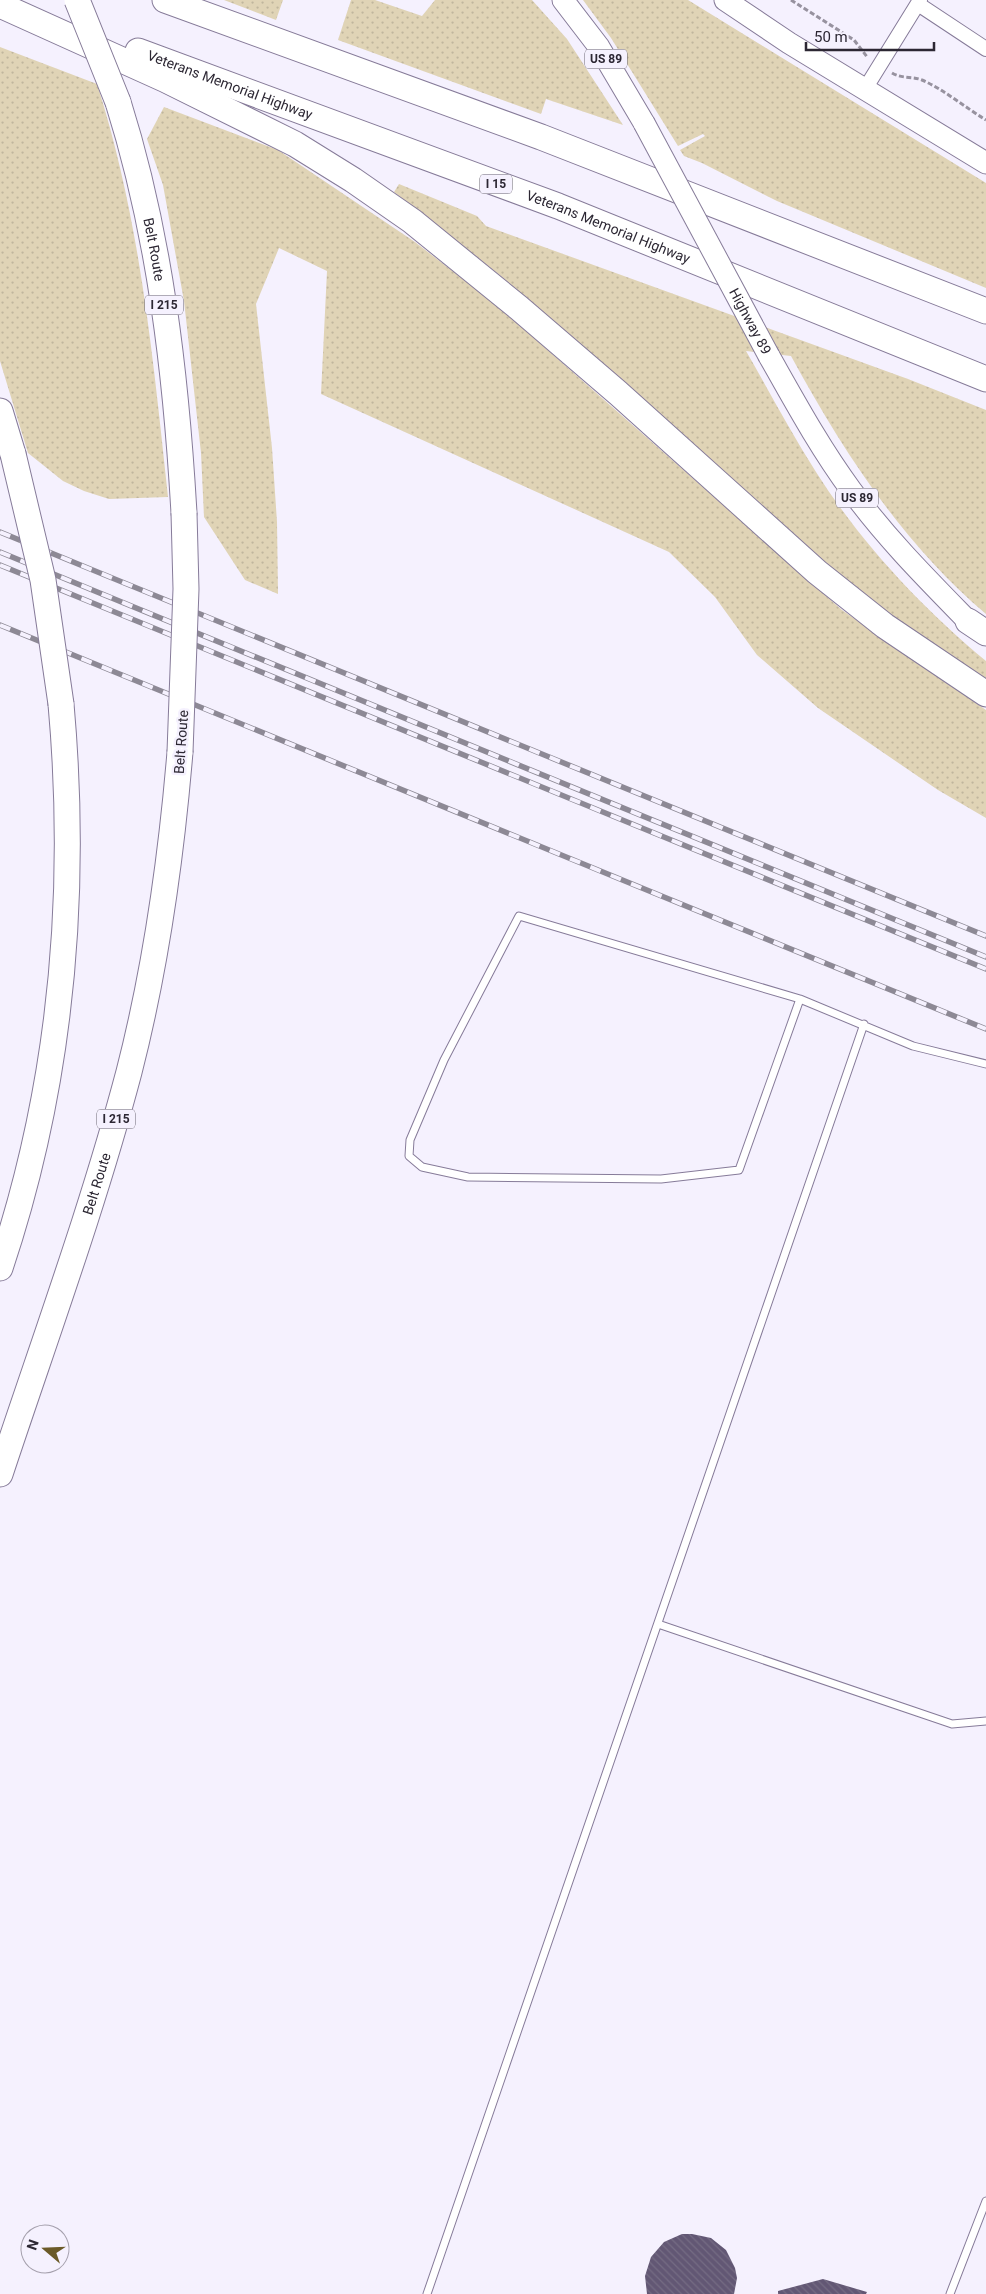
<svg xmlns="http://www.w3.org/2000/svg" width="986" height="2294" font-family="Roboto,sans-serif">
	<defs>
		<pattern id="green-dots" width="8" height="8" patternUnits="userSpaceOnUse" patternTransform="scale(1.25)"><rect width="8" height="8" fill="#e0d4b6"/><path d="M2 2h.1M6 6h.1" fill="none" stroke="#c0b69d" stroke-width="1.8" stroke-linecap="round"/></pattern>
		<pattern id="building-back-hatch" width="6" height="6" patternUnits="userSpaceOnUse" patternTransform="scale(1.25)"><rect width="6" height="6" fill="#625774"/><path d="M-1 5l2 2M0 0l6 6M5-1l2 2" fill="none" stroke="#756c84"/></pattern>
	</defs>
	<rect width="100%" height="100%" fill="#f5f1fe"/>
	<path fill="url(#green-dots)" d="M224,0H283L276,20Z
		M351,0H375L422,16L435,0H532L567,39L623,125L546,99L541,114L338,40Z
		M583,0H688L986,183V288L777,201L702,163L684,156L680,150L705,136L703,134L678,146L611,38Z
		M0,47L97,84C140,218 153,358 168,497L109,499L84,491L63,481L28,453L0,361Z
		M164,107L278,150L415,242L499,307L842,610L986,710V818L938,790L818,708L757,655L715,597L669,552L321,394L327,271L279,248L256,304L272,448L277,522L278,594L245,580L204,517L201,453L184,301L163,185L147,139Z
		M399,184L477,216L486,226L908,379L986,410V614C902,543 843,451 791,356L746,351C769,391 791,433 816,472C861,543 922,608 986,661V680L911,630L813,554L502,277L394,192Z"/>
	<path fill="url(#building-back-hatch)" d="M682,2234H692L711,2238L726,2250L735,2268L737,2278L734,2294H647L645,2276L651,2257L664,2242Z
		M823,2279L867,2292L866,2294H778V2291Z"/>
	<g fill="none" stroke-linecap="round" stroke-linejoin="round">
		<defs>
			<path id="service" d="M800,999L739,1170L661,1179L468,1177L422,1167L409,1156L410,1140L444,1060L519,916L800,999L913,1046L986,1064
				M658,1624L952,1724L986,1721
				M427,2294L864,1024
				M950,2294L986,2201"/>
			<path id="minor" d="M918,4L986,49
				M865,89L920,0"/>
			<path id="primary" d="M563,0L599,47L644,123
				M725,0L789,43L986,163
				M769,356C795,402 820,448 851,490C886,538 927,579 968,621"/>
			<g id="motorway">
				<path d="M165,0L541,137L986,311"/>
				<path d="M0,5L164,79L295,144L353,180L412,221L519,308L618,393L817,572L885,626L986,694"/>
				<path id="s1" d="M138,51L558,206L986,379"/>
				<path id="s2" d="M118,102C160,235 176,374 184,513"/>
				<path d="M0,411L13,454"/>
				<path d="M968,621L986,633"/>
				<path d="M0,1268C61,1086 78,894 61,704"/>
				<path id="s3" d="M0,1474C44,1341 93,1208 129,1072C156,967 171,860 180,752"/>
			</g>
		</defs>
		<use href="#service" stroke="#867b99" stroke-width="9"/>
		<use href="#minor" stroke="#867b99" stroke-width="16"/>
		<use href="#primary" stroke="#867b99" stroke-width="23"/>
		<use href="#motorway" stroke="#867b99" stroke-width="27"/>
		<path stroke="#97929f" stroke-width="3" stroke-dasharray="5 2.5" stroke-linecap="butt" d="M791,0L854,40L868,58
			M892,73C902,79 912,76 922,80C943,89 966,108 986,120"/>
		<use href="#service" stroke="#fff" stroke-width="7"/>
		<use href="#minor" stroke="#fff" stroke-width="14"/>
		<use href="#primary" stroke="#fff" stroke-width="21"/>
		<use href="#motorway" stroke="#fff" stroke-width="25"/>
		<defs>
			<path id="rail" d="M0,532L986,936
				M0,552L986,957
				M0,565L986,969
				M0,625L986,1029"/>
		</defs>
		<use href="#rail" stroke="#8d8995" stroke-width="5.5"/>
		<use href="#rail" stroke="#f5f1fe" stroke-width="4" stroke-dasharray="11" stroke-linecap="butt"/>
		<defs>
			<g id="primary-bridge">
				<path id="s4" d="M644,123L769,356"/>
			</g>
			<path id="motorway-bridge" d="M77,0L118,102
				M13,454L43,580L61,704
				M180,752L186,589L184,513"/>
		</defs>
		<use href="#primary-bridge" stroke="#867b99" stroke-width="23" stroke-linecap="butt"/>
		<use href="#motorway-bridge" stroke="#867b99" stroke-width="27" stroke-linecap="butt"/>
		<use href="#primary-bridge" stroke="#fff" stroke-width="21"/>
		<use href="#motorway-bridge" stroke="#fff" stroke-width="25"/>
	</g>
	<g text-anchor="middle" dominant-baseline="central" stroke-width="5" stroke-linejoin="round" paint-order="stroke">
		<g fill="#f5f1fe" stroke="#686470" stroke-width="1">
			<rect x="585" y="49.5" width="42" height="19" rx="4"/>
			<rect x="480" y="174.5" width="32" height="19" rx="4"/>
			<rect x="145" y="295.5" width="38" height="19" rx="4"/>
			<rect x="836" y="488.5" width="42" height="19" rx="4"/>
			<rect x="97" y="1109.5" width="38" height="19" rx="4"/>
		</g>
		<g font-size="12" font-weight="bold" fill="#2c2733">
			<text x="606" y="59">US 89</text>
			<text x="496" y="184">I 15</text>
			<text x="164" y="305">I 215</text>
			<text x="857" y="498">US 89</text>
			<text x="116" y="1119">I 215</text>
		</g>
		<g font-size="14" fill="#2c2733" stroke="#f5f1fe">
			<text stroke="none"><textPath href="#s1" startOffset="98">Veterans Memorial Highway</textPath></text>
			<text stroke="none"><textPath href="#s1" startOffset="502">Veterans Memorial Highway</textPath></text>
			<text stroke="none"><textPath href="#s2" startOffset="152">Belt Route</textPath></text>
			<text stroke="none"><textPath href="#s4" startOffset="225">Highway 89</textPath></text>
			<text transform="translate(181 742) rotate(-86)">Belt Route</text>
			<text stroke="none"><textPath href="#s3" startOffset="306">Belt Route</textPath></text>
		</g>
	</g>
	<g transform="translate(45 2249) rotate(289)"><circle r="24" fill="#f5f1fe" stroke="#a5a0ad"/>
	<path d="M0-4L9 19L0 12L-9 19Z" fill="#6b5a28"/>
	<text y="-8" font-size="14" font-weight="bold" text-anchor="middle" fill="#2c2733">N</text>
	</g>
	<path d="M806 42v8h128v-8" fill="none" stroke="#2c2733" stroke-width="2.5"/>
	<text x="814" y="42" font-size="15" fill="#2c2733" stroke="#f5f1fe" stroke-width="4" paint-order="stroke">50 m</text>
</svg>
